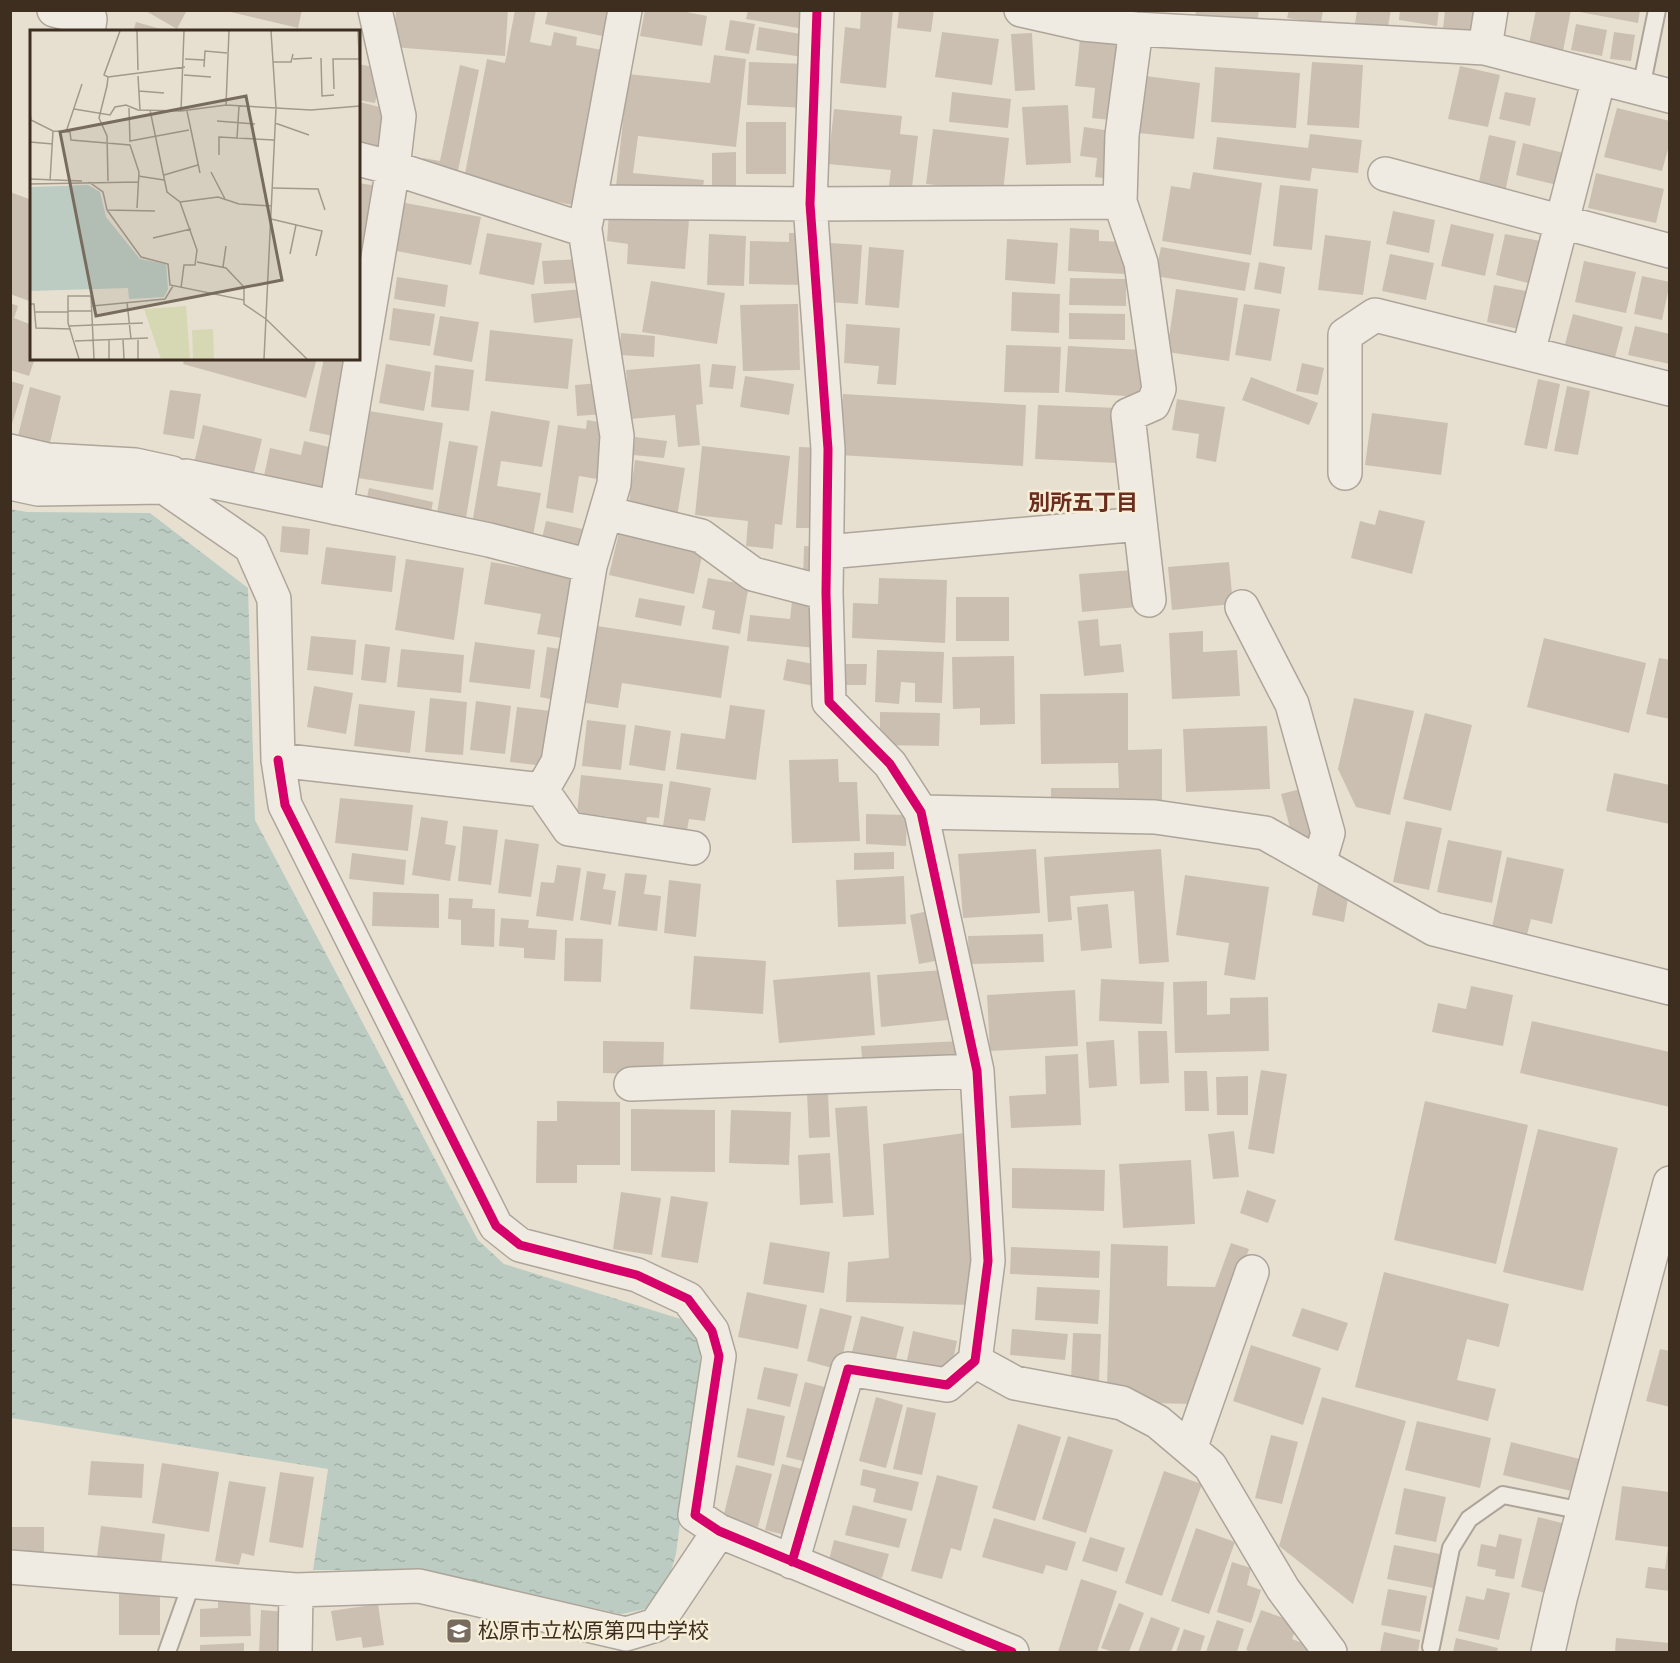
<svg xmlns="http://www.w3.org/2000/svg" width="1680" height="1663" font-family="'Times New Roman','Noto Sans JP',serif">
	<defs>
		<pattern id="water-ripples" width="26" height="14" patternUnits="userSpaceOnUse" patternTransform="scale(1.5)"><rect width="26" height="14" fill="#bcccc2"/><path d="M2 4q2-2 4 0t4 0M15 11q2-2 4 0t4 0" fill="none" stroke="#a2b0a6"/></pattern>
	</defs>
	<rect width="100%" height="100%" fill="#e7e0d1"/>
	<path fill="url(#water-ripples)" d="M10,509L27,512L150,513L248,588L255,820L478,1240L504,1264L700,1325V1371L676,1554L665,1592L645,1609L622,1614L416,1570H313L328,1469L11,1418Z"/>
	<path fill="#cbbfb2" d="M144,10H187L177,29Z
		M222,10H302L298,28Z
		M396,10H508L505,56L393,47Z
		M515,10H536L530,42L551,46L554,32L577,37L576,45L607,51L578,206L463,184L487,59L505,63Z
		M548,10H613L607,37L545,24Z
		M645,10H676L707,16L702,46L640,36Z
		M748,10H808L804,29L746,19Z
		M861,10H893L886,88L840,83L845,27L860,29Z
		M899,10H934L931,32L897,28Z
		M1196,10H1259L1257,26L1195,19Z
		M1289,10H1323L1321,23L1287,18Z
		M1357,10H1391L1386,37L1354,31Z
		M1400,10H1439L1437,26L1399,20Z
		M1445,10H1477L1474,33L1443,29Z
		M1536,10H1571L1563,51L1529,44Z
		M1580,10H1640L1638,23L1580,12Z
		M730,20L755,24L749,54L725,50Z
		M136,22L168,31V32H133Z
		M1576,24L1607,30L1602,56L1571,50Z
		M759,27L807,35L803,57L756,50Z
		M942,32L999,39L992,85L935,77Z
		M1614,32L1635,35L1631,61L1610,59Z
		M1032,33L1035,90L1015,91L1011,34Z
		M1080,39L1127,43L1119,121L1092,118L1095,88L1075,86Z
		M714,55L746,59L736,147L638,136L633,173L704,180L702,196L616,186L628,74L710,83Z
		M749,62L808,64L806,108L747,105Z
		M1312,62L1363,65L1359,128L1307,125Z
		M358,64L383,69L375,103L358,100Z
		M460,65L479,70L456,180L419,172L423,158L440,161Z
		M1460,66L1500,75L1488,127L1448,119Z
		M1215,67L1300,73L1296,128L1211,122Z
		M1146,76L1200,83L1194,139L1139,133Z
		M952,92L1011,99L1008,128L949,122Z
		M1505,92L1536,98L1530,126L1499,119Z
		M360,102L391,110L379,157L358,152V110Z
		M1068,105L1071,163L1026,165L1022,107Z
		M1617,108L1670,121V142L1662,171L1604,157Z
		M834,109L902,116L900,134L918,136L911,196L888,193L891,170L828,164Z
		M746,122H786V174H746Z
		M1084,127L1118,132L1112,179L1095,177L1097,158L1080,156Z
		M933,129L1009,138L1003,192L926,184Z
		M1310,134L1362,140L1358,173L1312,168L1310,181L1213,169L1217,137L1308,148Z
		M1489,135L1516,141L1505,192L1478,186Z
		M1523,143L1568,154L1561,186L1516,175Z
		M736,152V191H712V153Z
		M1193,172L1262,183L1251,255L1162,241L1171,186L1190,189Z
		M1596,173L1664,189L1656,223L1588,208Z
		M358,183L378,186L365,258L358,257Z
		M1280,185L1318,189L1312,250L1273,246Z
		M10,192L32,200V302L10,294Z
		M400,202L481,217L471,265L391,250Z
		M1393,211L1435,220L1429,253L1386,244Z
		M609,213L689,220L685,269L627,264L628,244L607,241Z
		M1451,224L1494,234L1485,276L1441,266Z
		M1070,228L1099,230V241L1127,242L1126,274L1068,271Z
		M487,233L542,243L534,285L479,274Z
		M789,233H804L803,285L749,284L750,241L789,242Z
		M709,234L746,236L744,286L707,285Z
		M1505,234L1545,242L1536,285L1496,275Z
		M1325,235L1371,241L1363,295L1318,290Z
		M1007,239L1058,243L1055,284L1005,280Z
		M830,243L862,245L858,304L827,302Z
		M869,247L904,250L899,308L865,305Z
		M1161,247L1250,263L1245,291L1155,276Z
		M1390,254L1434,263L1426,300L1382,291Z
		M580,259L581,283L544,284L542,261Z
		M1584,261L1636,272L1626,313L1575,302Z
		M1259,262L1285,267L1281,294L1254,289Z
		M1642,276L1670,282L1662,320L1634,314Z
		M397,277L448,285L445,307L394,299Z
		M1070,278L1126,279V306L1069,305Z
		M651,281L725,293L717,344L642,332Z
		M1494,285L1531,292L1523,330L1487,322Z
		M581,289L585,317L534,323L531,294Z
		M1176,289L1238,298L1229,361L1167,352Z
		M1012,292L1060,294L1059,333L1011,331Z
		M10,303L18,306L14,318L32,325V358H35L29,376L10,370Z
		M798,304L800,370L743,371L740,305Z
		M1244,304L1280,309L1271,361L1235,355Z
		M393,308L435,314L430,346L389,340Z
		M1069,313L1125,314V340L1069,339Z
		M1573,314L1623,327L1614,361L1564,348Z
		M440,316L479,322L472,362L433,355Z
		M846,324L900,328L896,385L877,384L879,366L844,363Z
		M1635,326L1670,334V364L1628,355Z
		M490,330L573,339L568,389L485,381Z
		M621,333L655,336L654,357L619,355Z
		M1006,345L1061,347L1059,393L1004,392Z
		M1068,346L1143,350L1140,397L1065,392Z
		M185,358H317L306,398L183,364Z
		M324,358H349L333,436L309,431Z
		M1302,363L1324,368L1318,395L1296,391Z
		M386,364L431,372L424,411L379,403Z
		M700,364L703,404L696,405L700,445L678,447L675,415L630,419L626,370Z
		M712,364L736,366L733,389L709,387Z
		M435,365L474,370L469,411L431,407Z
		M745,376L794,384L789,415L740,407Z
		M1251,377L1318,403L1309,425L1242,400Z
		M1538,379L1560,384L1547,449L1524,445Z
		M10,381L24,385L11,427L10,426Z
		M601,383L603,414L577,416L575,385Z
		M1567,386L1590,391L1578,455L1554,451Z
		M30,387L61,396L49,447L17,440Z
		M170,390L201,394L194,439L163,434Z
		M843,394L1026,405L1023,466L839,455Z
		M1177,399L1225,407L1216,462L1196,458L1199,434L1172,430Z
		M1038,405L1119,408L1117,463L1035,459Z
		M369,411L443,423L433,490L358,478Z
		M491,411L550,421L542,467L501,461L497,486L541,493L532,541L471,530Z
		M1372,413L1448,423L1441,475L1365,465Z
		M587,420L605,423L603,480L579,476L573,513L546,508L558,425L586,429Z
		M203,425L262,439L253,477L194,463Z
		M635,437L667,441L664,458L633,455Z
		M304,441L338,449L328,498L262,485L270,448L301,455Z
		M449,441L478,446L465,524L436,519Z
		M702,446L790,456L782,525L775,524L773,549L746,546L748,521L695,515Z
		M799,447L825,448L811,528H796Z
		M635,460L685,468L677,517L628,509Z
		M369,488L433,502L429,521L365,507Z
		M1379,510L1425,521L1412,574L1351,558L1360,521L1375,525Z
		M546,521L592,531L586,558L540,547Z
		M282,526L310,529L308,555L280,552Z
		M620,528L704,546L694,594L609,575Z
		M804,546L821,547L819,582L803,581Z
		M326,547L396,556L392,592L321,584Z
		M406,559L464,568L454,640L395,630Z
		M491,562L579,577L568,639L537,634L541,614L484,604Z
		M1229,562L1233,604L1172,610L1168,567Z
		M1133,570L1137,607L1082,612L1079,574Z
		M708,578L749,585L740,634L712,629L715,611L702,608Z
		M879,578L947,580L945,643L852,638L853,603L878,604Z
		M956,597H1009V641H956Z
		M639,598L685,606L681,626L635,617Z
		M792,601L819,604L815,648L747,641L750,615L790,619Z
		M1098,619L1100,646L1121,644L1124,672L1084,676L1078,621Z
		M597,626L729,646L721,698L622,683L618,708L586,703Z
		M1203,631V652L1237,650L1240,696L1172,699L1169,633Z
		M311,636L356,640L353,675L307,670Z
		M1544,638L1646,663L1629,733L1527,707Z
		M475,642L535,650L530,689L469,682Z
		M365,644L390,647L386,683L361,680Z
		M547,647L567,650L560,701L540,697Z
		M401,649L464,655L461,693L397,687Z
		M877,650L944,652L942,703L915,702V683L901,682L899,704L875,702Z
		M1014,656L1015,724L980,725V708L953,709L952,657Z
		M1659,658L1670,660V719L1646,714Z
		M787,659L824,666L819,687L783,680Z
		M844,664H867L866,685H844Z
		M314,686L353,693L346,734L307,727Z
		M1128,693V750L1162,749V806L1051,807V788H1119L1118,763L1041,764L1040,694Z
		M430,698L467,702L463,755L425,752Z
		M1354,698L1414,711L1390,815L1356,807L1338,769Z
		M476,701L511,706L505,754L470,750Z
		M359,704L415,711L410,753L354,746Z
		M730,705L765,710L756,780L676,769L681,733L725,739Z
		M517,707L551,711L544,766L510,762Z
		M880,712L940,713L939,746L880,745Z
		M1425,713L1472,725L1451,811L1403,799Z
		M587,720L626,725L621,770L582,766Z
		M635,725L671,731L665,771L629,765Z
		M1267,726L1270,789L1186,792L1183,729Z
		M838,759L839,782H857L860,841L792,843L789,760Z
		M1614,773L1670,785V824L1606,811Z
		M581,775L663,784L659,818L647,817L645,831L610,826L611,817L577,813Z
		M670,781L711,788L705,821L689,819L686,836L662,832Z
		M1308,787L1320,836L1294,843L1281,794Z
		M340,798L413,805L408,851L335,843Z
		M866,814L907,815L906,846L866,844Z
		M421,817L448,821L445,844L456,846L450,881L412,875Z
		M1406,821L1442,828L1429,890L1393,882Z
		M463,826L498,830L491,885L458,881Z
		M505,839L539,844L531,897L498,893Z
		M1448,840L1502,851L1492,903L1437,892Z
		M1036,849L1040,913L963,918L958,854Z
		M1161,849L1169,962L1139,964L1134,891L1070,896L1072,920L1048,922L1044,857Z
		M894,852V869L854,870V853Z
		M352,853L406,860L404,885L349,879Z
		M1507,857L1564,869L1552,924L1531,919L1527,935L1492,927Z
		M557,865L581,868L573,921L536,916L541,882L554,883Z
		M587,871L606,874L603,889L616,891L611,925L580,920Z
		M625,873L647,875L644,894L661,896L657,931L618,926Z
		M1185,875L1269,887L1255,980L1224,975L1229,943L1176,935Z
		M904,876L906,924L838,927L836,880Z
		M669,880L701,884L696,937L664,933Z
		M1319,880L1348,898L1344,922L1312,915Z
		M373,892L439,894V928L372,926Z
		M449,898L473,899L472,908L495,909L494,947L461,945V920L448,919Z
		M1108,904L1112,948L1081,951L1077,907Z
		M937,909L946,959L919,964L910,915Z
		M501,918L529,920L528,928L557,930L555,960L524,958V948L499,946Z
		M1043,934L1044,962L969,964L968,936Z
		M565,938L603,939L601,982L564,981Z
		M694,956L766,961L763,1014L690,1009Z
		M943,970L948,1020L881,1027L877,975Z
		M870,972L875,1035L779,1043L773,980Z
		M1101,979L1164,982L1162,1024L1099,1021Z
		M1207,981V1015L1230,1014V998L1268,997L1269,1051L1175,1053L1173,982Z
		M1471,986L1513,995L1503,1046L1432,1032L1438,1003L1466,1009Z
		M1075,990L1078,1046L990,1051L987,995Z
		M1532,1021L1670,1052V1107L1520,1073Z
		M1138,1031H1167L1169,1083L1140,1084Z
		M1114,1040L1117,1086L1089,1088L1086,1042Z
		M603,1041L664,1042L663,1075L603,1073Z
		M961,1041L963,1063L863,1069L861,1046Z
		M1078,1054L1081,1125L1011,1128L1009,1096L1046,1094L1045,1056Z
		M1261,1070L1287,1074L1274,1154L1248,1149Z
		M1184,1071H1207L1209,1111H1185Z
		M1248,1076V1115H1217L1216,1077Z
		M807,1093H828L830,1137L809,1138Z
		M557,1101L620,1102V1165H577V1183H536L537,1121H557Z
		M1425,1101L1528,1125L1496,1264L1394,1240Z
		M867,1106L874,1215L843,1217L835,1108Z
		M631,1109L715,1110V1172L631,1171Z
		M731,1110L791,1112L789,1165L729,1163Z
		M1538,1129L1618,1148L1583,1291L1503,1272Z
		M1234,1131L1239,1177L1213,1179L1208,1134Z
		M972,1132V1305L846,1302L848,1262L889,1258L883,1144Z
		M830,1153L833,1203L800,1205L798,1155Z
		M1191,1160L1195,1224L1123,1228L1119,1164Z
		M1012,1168L1105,1170L1104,1211L1012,1208Z
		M1247,1190L1276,1200L1268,1223L1240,1213Z
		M621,1192L661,1198L652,1255L613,1249Z
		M671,1196L708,1202L698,1263L661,1257Z
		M770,1242L830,1252L824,1293L763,1284Z
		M1231,1243L1249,1249L1194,1404L1149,1403L1107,1387L1111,1244L1168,1246L1167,1286L1215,1287Z
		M1011,1247L1100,1251L1099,1278L1010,1274Z
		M1384,1272L1509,1304L1499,1347L1467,1339L1457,1380L1496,1389L1488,1421L1355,1387Z
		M1037,1287L1100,1290L1098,1324L1035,1320Z
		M747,1292L807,1305L798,1349L738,1337Z
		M820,1308L852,1316L839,1370L807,1361Z
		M1302,1308L1348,1323L1338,1351L1292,1336Z
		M861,1316L904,1327L895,1363L852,1352Z
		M1012,1329L1068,1334L1065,1360L1010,1355Z
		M913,1331L957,1341L950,1375L906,1365Z
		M1073,1333L1101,1334L1099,1381L1071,1380Z
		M1251,1345L1321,1368L1303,1425L1233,1401Z
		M1660,1349L1670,1351V1407L1646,1401Z
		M764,1367L798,1374L790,1407L757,1399Z
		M805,1382L829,1388L811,1463L786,1457Z
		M876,1397L903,1405L886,1468L859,1461Z
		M1322,1397L1406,1421L1353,1604L1279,1546Z
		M907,1407L936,1413L922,1475L893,1469Z
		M747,1408L785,1416L774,1466L737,1457Z
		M1417,1421L1491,1438L1480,1488L1405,1470Z
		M1018,1424L1061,1437L1035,1521L992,1508Z
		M1271,1435L1298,1442L1282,1504L1255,1498Z
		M1068,1436L1113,1450L1086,1533L1042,1519Z
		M1511,1442L1588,1461L1580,1493L1503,1475Z
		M91,1461L144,1464L142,1498L88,1495Z
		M162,1463L219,1472L209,1532L152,1523Z
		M782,1464L806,1470L789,1536L765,1530Z
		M736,1465L772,1474L758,1527L723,1518Z
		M863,1469L919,1482L912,1511L873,1502L876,1489L860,1485Z
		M1164,1471L1202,1484L1162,1596L1125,1583Z
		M280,1472L314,1477L303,1548L269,1542Z
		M937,1475L978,1486L961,1551L951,1548L942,1579L911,1571Z
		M229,1481L266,1487L254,1556L242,1553L239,1565L215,1561Z
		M1622,1486L1670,1492V1591L1645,1588L1648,1567L1665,1569L1668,1547L1615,1540Z
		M1404,1488L1446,1497L1436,1542L1395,1534Z
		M853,1505L907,1519L899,1548L845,1535Z
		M1538,1517L1566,1524L1550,1594L1521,1587Z
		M994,1518L1076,1542L1067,1571L1046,1565L1043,1574L982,1557Z
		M101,1526L165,1534L161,1564L97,1556Z
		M10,1527H44V1559L10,1560Z
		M1196,1528L1235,1542L1209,1614L1171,1601Z
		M1499,1534L1522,1539L1514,1579L1495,1576L1496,1570L1477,1566L1481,1544L1496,1547Z
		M1090,1537L1125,1548L1117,1572L1082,1561Z
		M834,1540L889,1554L882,1578L828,1564Z
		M1394,1545L1440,1554L1433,1588L1387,1579Z
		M1232,1562L1251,1568L1247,1585L1261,1590L1251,1623L1217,1612Z
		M1081,1579L1117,1591L1097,1652H1058Z
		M119,1585L160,1586V1635H119Z
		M1487,1588L1510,1593L1499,1640L1458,1631L1466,1596L1484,1600Z
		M1388,1589L1427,1596L1420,1632L1381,1625Z
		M250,1597L251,1636L200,1637V1609L218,1608V1598Z
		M1119,1603L1144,1613L1129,1652H1113L1101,1648Z
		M378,1604L384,1645L363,1648L361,1637L336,1641L331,1611Z
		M261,1610L288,1612L286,1652H259Z
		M1261,1610L1298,1623L1292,1639L1310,1646L1308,1652H1252L1246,1650Z
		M1151,1617L1180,1628L1171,1652H1138Z
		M1217,1620L1244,1629L1237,1652H1206Z
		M1184,1629L1205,1636L1200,1652H1176Z
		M1384,1632L1420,1640L1418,1652H1380Z
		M1456,1638L1498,1648L1497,1652H1453Z
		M1616,1638L1670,1643V1652H1615Z
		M244,1643V1652H200V1645Z"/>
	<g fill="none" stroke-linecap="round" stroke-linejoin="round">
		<defs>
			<path id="service" d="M1641,88L1657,10
				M1431,1647L1451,1548L1469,1519L1503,1495L1583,1511
				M167,1652L192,1582"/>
			<path id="minor" d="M54,10L90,19L88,32
				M1021,10L1083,24L1136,29L1485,48L1670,96
				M1136,29L1122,135L1120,202L1141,263L1159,389L1153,404L1128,415L1149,600
				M1485,48L1491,10
				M358,159L393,168L585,230L617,436L614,484L590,566L558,762L542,790
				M1385,174L1670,251
				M590,202L810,204L1120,202
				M586,222L625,10
				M1528,353L1599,78
				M10,451L48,460L135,465L172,473
				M1345,473V335L1375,315L1670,389
				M10,483L38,489L164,487L186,476L489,540L590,566
				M164,487L251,547L274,599L278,760L542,790L569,829L693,848
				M336,508L393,168L399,116L375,10
				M606,513L701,536L753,574L826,593
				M827,552L1140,524
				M1242,607L1292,704L1328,833L1319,863
				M278,760L285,805L496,1226L520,1245L637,1275L688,1299L712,1331L719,1356L695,1515L719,1531L1012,1652
				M921,812L1155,817L1265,833L1434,929L1670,988
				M631,1084L977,1071
				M975,1361L1015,1383L1122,1403L1158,1422L1210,1466L1283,1589L1330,1652
				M1190,1449L1252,1272
				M792,1562L848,1369L947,1385L975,1361L988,1261L977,1071L921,812L890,764L829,702L826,593L828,449L810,204L817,10
				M10,1567L296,1590L419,1586L626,1634L656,1625L719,1531
				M295,1652L296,1590
				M1548,1652L1560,1599L1670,1183"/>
		</defs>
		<use href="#service" stroke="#ada599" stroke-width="20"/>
		<use href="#minor" stroke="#ada599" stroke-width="36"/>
		<use href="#service" stroke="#efebe3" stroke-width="16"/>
		<use href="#minor" stroke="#efebe3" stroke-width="33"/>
		<defs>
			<path id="cycleway" d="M278,760L285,805L496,1226L520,1245L637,1275L688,1299L712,1331L719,1356L695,1515L719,1531L1012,1652
				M792,1562L848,1369L947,1385L975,1361L988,1261L977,1071L921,812L890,764L829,702L826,593L828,449L810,204L817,10"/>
		</defs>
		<use href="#cycleway" stroke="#f7eed8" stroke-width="13"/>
		<use href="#cycleway" stroke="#d6006c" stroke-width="9"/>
	</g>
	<defs>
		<symbol id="school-square" viewBox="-11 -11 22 22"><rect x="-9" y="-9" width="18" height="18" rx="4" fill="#786c5e" stroke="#f7eed8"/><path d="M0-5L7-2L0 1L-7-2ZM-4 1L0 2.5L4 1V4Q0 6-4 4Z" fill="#fff"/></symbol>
	</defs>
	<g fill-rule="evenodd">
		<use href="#school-square" x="444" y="1616" width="30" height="30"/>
	</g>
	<g text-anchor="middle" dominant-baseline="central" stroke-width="5" stroke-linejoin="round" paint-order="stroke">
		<g font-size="21" fill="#3d2e20" stroke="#f7eed8" text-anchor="start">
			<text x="478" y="1631">松原市立松原第四中学校</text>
		</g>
		<g font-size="22" font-weight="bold" fill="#6b2e1e" stroke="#f7eed8">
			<text x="1083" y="502">別所五丁目</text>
		</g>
	</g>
	<g transform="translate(30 30)">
		<rect width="330" height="330" fill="#e7e0d1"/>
		<path d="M156,276L160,329H131L114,279ZM183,299L184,329H163L162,300Z" fill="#d6d7b3"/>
		<path d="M58,155L70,162L76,187L110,229L136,234L138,259L134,267L99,269L98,258L0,261V157Z" fill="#bcccc2"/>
		<path fill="none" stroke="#a3998a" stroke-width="1.5" d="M107,1L108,40M328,1L330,48M291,28L292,66L304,65M155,29L174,30M263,29L282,28M243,32H261L263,24M174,37L175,21L197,23M154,45L181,47M108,46L110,80M78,47L155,37M304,59L303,29H329M109,61L134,63M196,75L199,1M99,78L100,112M44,79L80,85L85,77L96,75L108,80L151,81L196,75L281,80L330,76M120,80L137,162L150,172L167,220L165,235H154L151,258M151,81L154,1M157,81L170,143M0,82L1,90L23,101L40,102L41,110L100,115L109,142L107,178M187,91L225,94M245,93L279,105M36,102L52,54M207,108L209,76M100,111L159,100M0,112L23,114M189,125V107L244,110M181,142L195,169M134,145L168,135M108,146L134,150M0,149L52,151M20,151L23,101M78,151L77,106L69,88L77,56L78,47L74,45L90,1M59,152L73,162L77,180L125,181M0,154L108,152M243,158L288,159L295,180M150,172L188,167L209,174L242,176M77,180L111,227L138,234L140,255L214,270V274L236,289L277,329M241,189L292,201L286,226M123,208L161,199M260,224L266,195M167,232L196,238L214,257V270M193,237L196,216M97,272L101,309M0,274H4L6,298L41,299M62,276L135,269L143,256M38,281H62M4,282H38M39,296L113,293M108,308V329M93,309L94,329M79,310V329M45,311L118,308M49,329L38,293V266H61L64,329M234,329L246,78L241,1"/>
		<path fill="#786c5e" fill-opacity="0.15" stroke="#786c5e" stroke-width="3" d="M216,66L252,250L66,286L30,102Z"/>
		<rect width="330" height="330" fill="none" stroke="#3d2e20" stroke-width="3"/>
	</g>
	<rect width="1680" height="1663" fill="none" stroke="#3d2e20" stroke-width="24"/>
</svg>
